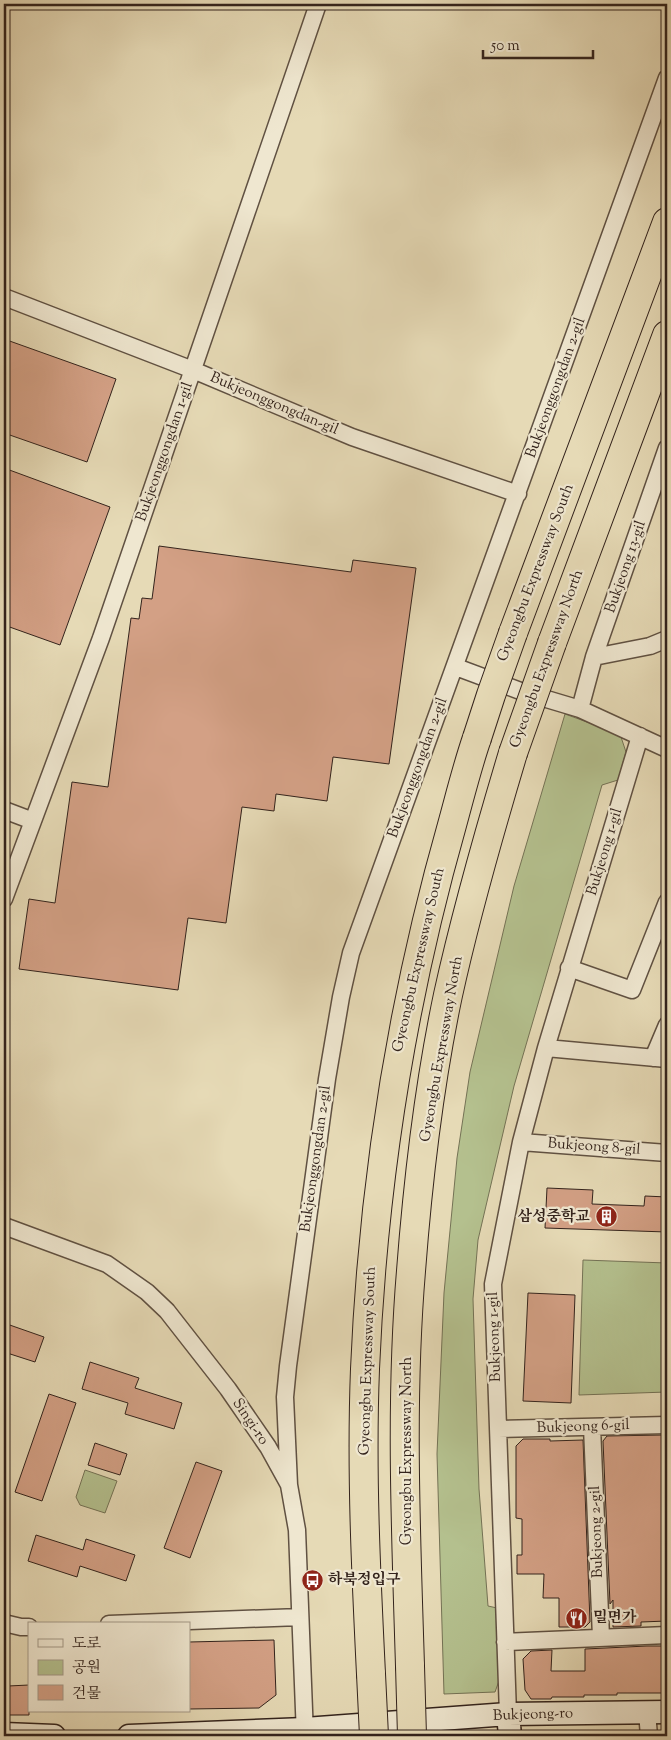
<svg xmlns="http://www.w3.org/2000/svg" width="671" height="1740" font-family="'Sorts Mill Goudy','Noto Serif KR',serif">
	<rect width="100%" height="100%" fill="#e6dab6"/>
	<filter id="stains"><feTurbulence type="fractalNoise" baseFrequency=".004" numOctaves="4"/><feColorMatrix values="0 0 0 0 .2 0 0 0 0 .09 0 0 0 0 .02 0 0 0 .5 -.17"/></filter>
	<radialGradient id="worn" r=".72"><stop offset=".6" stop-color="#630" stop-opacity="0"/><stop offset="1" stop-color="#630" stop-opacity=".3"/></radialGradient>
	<path fill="#b4c08e" stroke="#747255" d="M565,714L620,734L626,752L618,780L602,785L514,1086L478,1240L473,1299L479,1489L488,1606L497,1608L500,1678L495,1692L444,1694L437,1454L444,1293L457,1158L470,1072L514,886Z
		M583,1260L667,1263V1392L579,1395Z
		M85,1470L117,1481L105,1513L80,1505L76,1497Z"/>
	<path fill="#d3a085" stroke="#33231c" d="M4,339L116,379L87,462L4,433Z
		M4,468L110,507L60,645L4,625Z
		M159,546L351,572L353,560L416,568L389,764L333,757L327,801L276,794L274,811L242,807L226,923L188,918L178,990L19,969L29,899L55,903L72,782L108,787L131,618L139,619L142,598L152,599Z
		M547,1188L593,1190L592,1204L644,1206L645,1196L667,1197V1232L545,1228Z
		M528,1293L575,1295L571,1403L523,1401Z
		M4,1323L44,1337L35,1362L4,1352Z
		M90,1362L139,1378L135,1388L182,1403L174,1429L125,1414L128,1403L82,1389Z
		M49,1394L76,1403L42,1501L15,1492Z
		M662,1435L667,1440V1621L641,1622V1626L613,1627V1600L610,1604L603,1441L607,1436Z
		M523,1439H550V1441L583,1440L590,1622L585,1627H559V1598H543L544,1574H517V1555H522V1519L516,1518V1446Z
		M95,1443L127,1454L120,1475L88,1465Z
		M196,1462L222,1471L190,1558L164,1548Z
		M36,1535L83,1550L86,1539L135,1555L126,1581L80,1566L77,1577L28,1561Z
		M274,1640L276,1695L259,1708L189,1709V1642Z
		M647,1646H667V1693H617V1695H584V1697H552L551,1699H531L525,1690L523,1659L531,1651L552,1650L551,1671H585V1649Z
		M29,1685V1715H9L8,1686Z"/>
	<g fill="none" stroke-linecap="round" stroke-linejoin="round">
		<defs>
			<path id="street" d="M4,297L193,370L352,437L518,494
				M594,657L650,646L667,639
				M456,667L523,692L580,709L667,749
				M580,709L594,657L667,448
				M4,810L33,821
				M4,899L101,638L318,4
				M569,968L632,990L667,902
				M546,1048L667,1059
				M653,1058L667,1025
				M521,1142L667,1153
				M4,1226L107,1264L147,1292L167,1311L228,1389L268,1447L289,1485L297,1530L305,1736
				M592,1427L601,1637
				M498,1429L667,1425
				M289,1485L285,1397L288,1366L327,1079L341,997L351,953L667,78
				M4,1623L21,1627H29
				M109,1624L300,1617
				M505,1642L667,1635
				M647,1712L649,1736
				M508,1714L493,1284L521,1142L546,1048L640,736"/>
			<path id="secondary" d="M508,1714L510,1736
				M4,1734L54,1736
				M129,1736L305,1729L508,1714L667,1712"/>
			<path id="highway" d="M513,633L667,222
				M552,643L667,335
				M410,1666C406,1534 400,1402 411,1271C418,1179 429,1085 448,995C466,913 489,833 513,753
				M371,1674C366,1573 361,1471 365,1369C373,1183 401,1004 452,825C460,796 467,767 477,738"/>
		</defs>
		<use href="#street" stroke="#605142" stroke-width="19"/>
		<use href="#secondary" stroke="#33231c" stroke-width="25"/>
		<use href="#highway" stroke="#33231c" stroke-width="30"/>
		<use href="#street" stroke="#efe7d0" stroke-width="16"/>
		<use href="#secondary" stroke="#efe7d0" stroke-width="22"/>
		<use href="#highway" stroke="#e6dab6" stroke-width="28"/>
		<defs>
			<path id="highway-bridge" d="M477,738L491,695L513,633
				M513,753L552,643
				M410,1666L412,1736
				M371,1674L374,1736"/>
		</defs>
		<use href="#highway-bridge" stroke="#33231c" stroke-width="30" stroke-linecap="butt"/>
		<use href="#highway-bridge" stroke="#e6dab6" stroke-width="28"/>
	</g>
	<defs>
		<symbol id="building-disc" viewBox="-11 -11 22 22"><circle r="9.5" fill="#8f2418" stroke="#efe7d0"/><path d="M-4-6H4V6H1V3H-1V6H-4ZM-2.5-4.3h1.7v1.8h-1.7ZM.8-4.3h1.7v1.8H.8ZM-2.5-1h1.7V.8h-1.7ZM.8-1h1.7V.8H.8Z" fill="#fff"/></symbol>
		<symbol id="bus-disc" viewBox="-11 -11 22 22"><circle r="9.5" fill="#8f2418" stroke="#efe7d0"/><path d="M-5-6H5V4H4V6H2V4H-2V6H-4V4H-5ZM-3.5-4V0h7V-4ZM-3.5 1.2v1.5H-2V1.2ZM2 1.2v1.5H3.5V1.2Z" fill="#fff"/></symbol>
		<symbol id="restaurant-disc" viewBox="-11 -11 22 22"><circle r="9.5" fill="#8f2418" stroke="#efe7d0"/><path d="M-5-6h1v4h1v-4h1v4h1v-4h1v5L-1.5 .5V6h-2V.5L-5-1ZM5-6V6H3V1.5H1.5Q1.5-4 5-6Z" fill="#fff"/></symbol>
	</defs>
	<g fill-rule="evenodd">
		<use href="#building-disc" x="594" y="1204" width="25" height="25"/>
		<use href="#bus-disc" x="300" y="1568" width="25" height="25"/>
		<use href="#restaurant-disc" x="564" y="1606" width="25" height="25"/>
	</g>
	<g text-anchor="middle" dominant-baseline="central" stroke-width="4.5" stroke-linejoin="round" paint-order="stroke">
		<g font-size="15" fill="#33231c" stroke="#efe7d0">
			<text transform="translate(556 388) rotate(-70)">Bukjeonggongdan 2-gil</text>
			<text transform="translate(274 404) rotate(23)">Bukjeonggongdan-gil</text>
			<text transform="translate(165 452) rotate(-71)">Bukjeonggongdan 1-gil</text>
			<text transform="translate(626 567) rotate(-71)">Bukjeong 13-gil</text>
			<text transform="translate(536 573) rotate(-69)">Gyeongbu Expressway South</text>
			<text transform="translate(547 659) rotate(-70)">Gyeongbu Expressway North</text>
			<text transform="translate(418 768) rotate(-70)">Bukjeonggongdan 2-gil</text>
			<text transform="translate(605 852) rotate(-73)">Bukjeong 1-gil</text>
			<text transform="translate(419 960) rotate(-77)">Gyeongbu Expressway South</text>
			<text transform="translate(442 1049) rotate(-80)">Gyeongbu Expressway North</text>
			<text transform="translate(594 1147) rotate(4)">Bukjeong 8-gil</text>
			<text transform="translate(316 1159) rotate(-82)">Bukjeonggongdan 2-gil</text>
			<text transform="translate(495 1337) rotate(-92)">Bukjeong 1-gil</text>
			<text transform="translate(368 1361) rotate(-88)">Gyeongbu Expressway South</text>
			<text transform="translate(250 1422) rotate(56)">Singi-ro</text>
			<text transform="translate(583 1427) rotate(-2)">Bukjeong 6-gil</text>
			<text transform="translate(407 1451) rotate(-90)">Gyeongbu Expressway North</text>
			<text transform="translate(597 1532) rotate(-92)">Bukjeong 2-gil</text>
			<text transform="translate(533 1715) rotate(-2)">Bukjeong-ro</text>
		</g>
		<g font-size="15" font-weight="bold" fill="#33231c" stroke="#efe7d0" text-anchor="start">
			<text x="590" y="1217" text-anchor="end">삼성중학교</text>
			<text x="328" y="1580">하북정입구</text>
			<text x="593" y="1618">밀면가</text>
		</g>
	</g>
	<rect width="671" height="1740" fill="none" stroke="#e6dab6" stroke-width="20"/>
	<rect x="5" y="5" width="661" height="1730" fill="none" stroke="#33231c" stroke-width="2.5"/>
	<rect x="10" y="10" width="651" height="1720" fill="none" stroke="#33231c"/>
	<rect x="28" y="1622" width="162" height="90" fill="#efe7d0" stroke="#a49988"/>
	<rect x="38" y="1639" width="25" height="8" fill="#efe7d0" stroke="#a49988"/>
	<text x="72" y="1648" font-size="15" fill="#33231c">도로</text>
	<rect x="38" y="1660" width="25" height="15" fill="#b4c08e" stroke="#a49988"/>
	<text x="72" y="1672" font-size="15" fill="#33231c">공원</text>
	<rect x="38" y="1685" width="25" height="15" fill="#d3a085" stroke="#a49988"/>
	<text x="72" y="1698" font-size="15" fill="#33231c">건물</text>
	<path d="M483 50v8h110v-8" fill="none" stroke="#33231c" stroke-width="2.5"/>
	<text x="491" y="50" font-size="15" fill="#33231c" stroke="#efe7d0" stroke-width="4" paint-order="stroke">50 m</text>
	<rect width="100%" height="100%" filter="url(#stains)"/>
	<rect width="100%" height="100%" fill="url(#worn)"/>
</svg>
